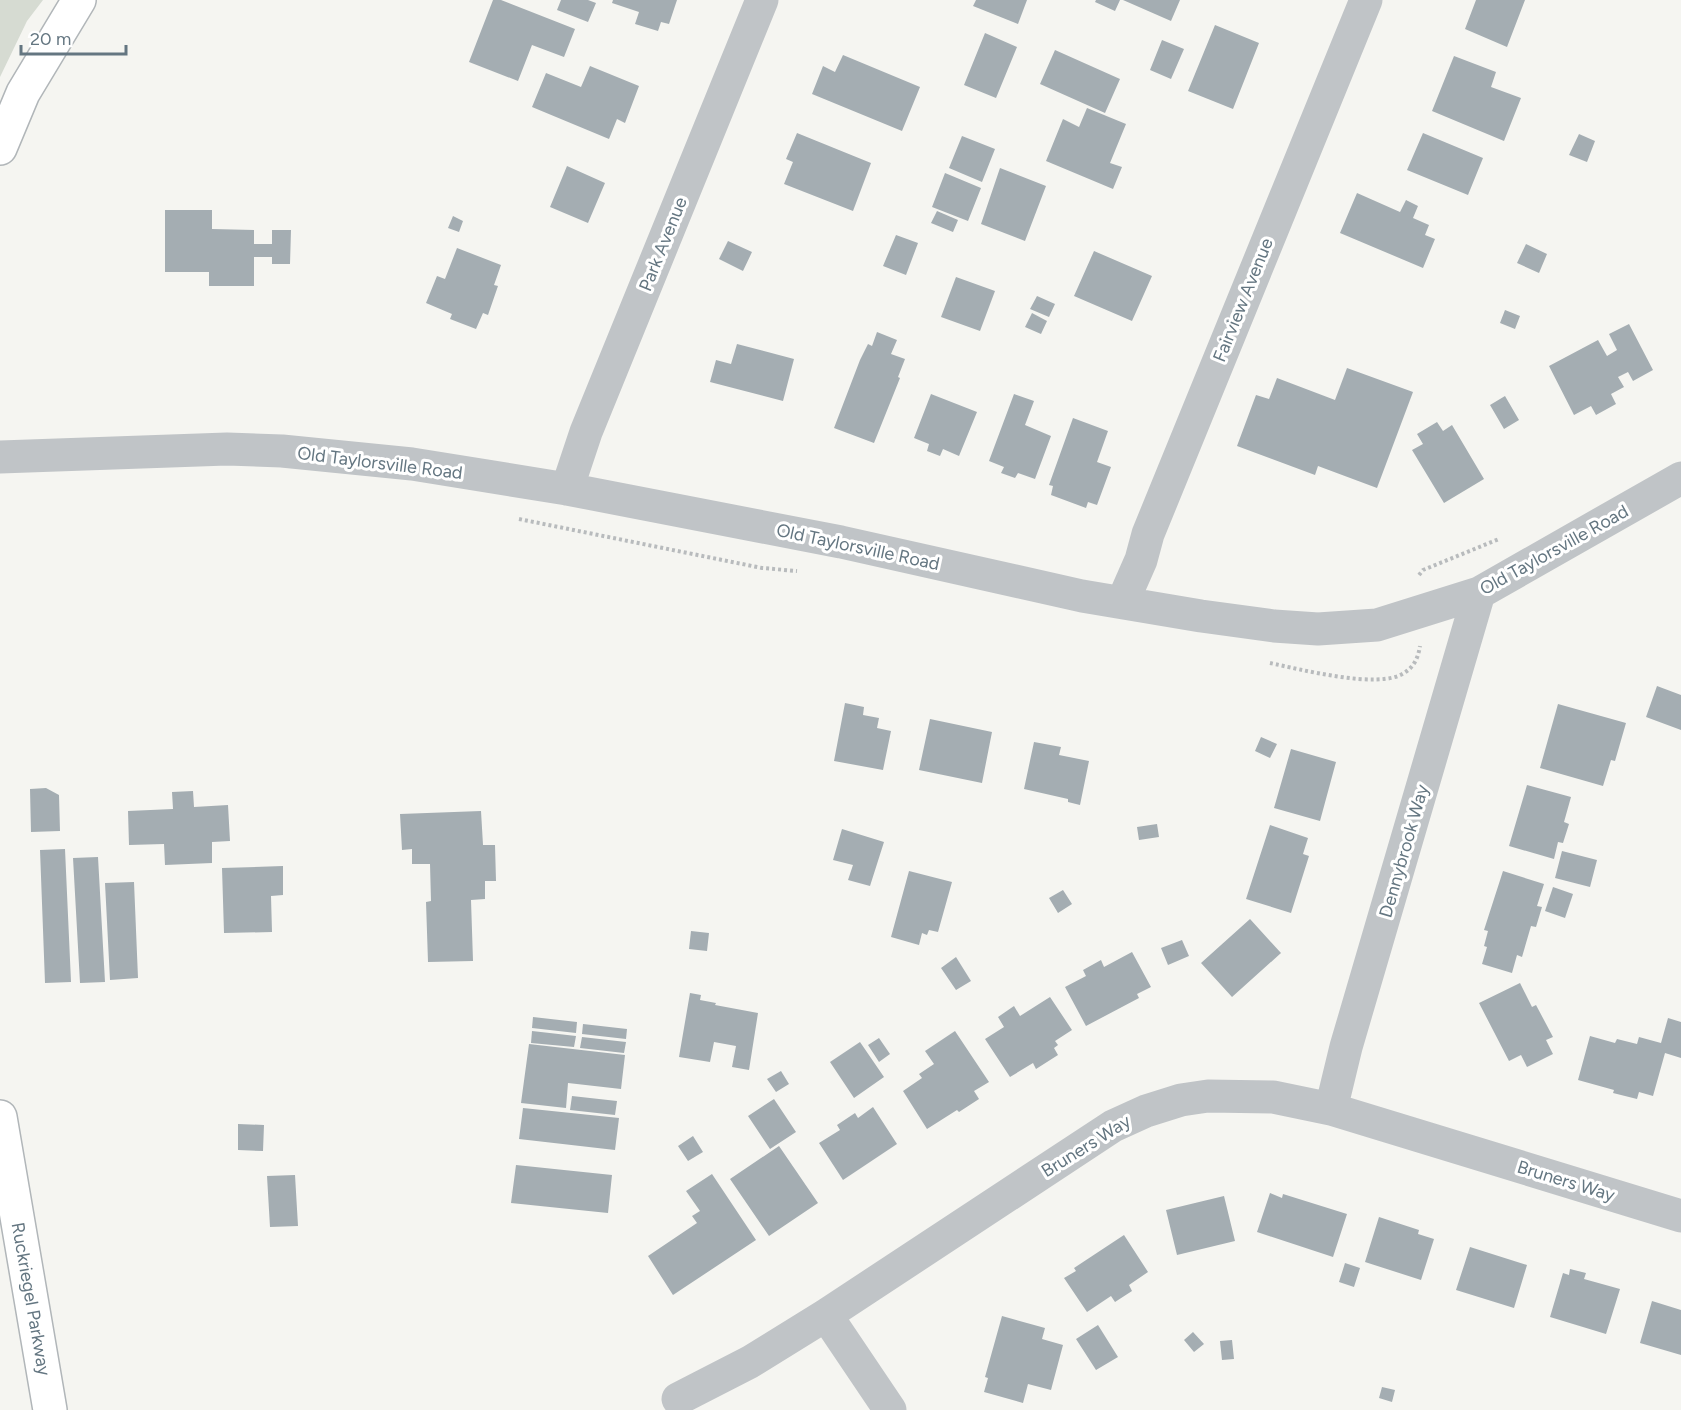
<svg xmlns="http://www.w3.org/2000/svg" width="1681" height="1410" font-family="Figtree,sans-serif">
	<rect width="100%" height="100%" fill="#f5f5f1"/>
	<path fill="#d6dbd2" d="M0,0H43L27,21L0,77Z"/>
	<path fill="#a4adb2" d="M493,0H501L575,29L564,57L532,45L518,81L469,62Z
		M561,0H588L596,3L588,22L557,10Z
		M613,0H677L669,24L661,22L658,31L635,24L639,12L612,3Z
		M976,0H1027L1018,24L973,6Z
		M1096,0H1120L1115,11L1095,2Z
		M1123,0H1180L1171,21Z
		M1476,0H1525L1507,47L1465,29Z
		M1215,25L1259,43L1233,109L1188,91Z
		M985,33L1017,47L996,98L964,85Z
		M1162,40L1184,49L1171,79L1150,70Z
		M1055,50L1120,79L1105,113L1040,84Z
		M843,55L920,87L902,131L812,94L823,66L835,72Z
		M1454,56L1496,72L1491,87L1521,98L1504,141L1432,111Z
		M590,66L639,86L625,123L617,119L609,139L532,107L546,73L581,87Z
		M1087,108L1126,124L1110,163L1122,167L1113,189L1046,161L1063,119L1079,127Z
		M797,133L871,163L853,211L784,184L793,162L786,159Z
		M1423,133L1483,158L1468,195L1407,170Z
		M1579,134L1595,141L1587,162L1569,155Z
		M962,136L995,149L982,182L949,168Z
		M567,166L605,183L588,223L550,207Z
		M1000,168L1046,186L1025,241L981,224Z
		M945,173L981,188L968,221L932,207Z
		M1357,193L1400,212L1406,200L1418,206L1413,218L1429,225L1425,235L1435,239L1423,268L1340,233Z
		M165,210H212V229L254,230V244H272V230H291L290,264H272V257H254V286H209V272H165Z
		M937,211L958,220L953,232L931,223Z
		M453,216L463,221L459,232L448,228Z
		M896,235L918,243L906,275L883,266Z
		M728,241L752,252L743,271L719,259Z
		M1526,244L1547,254L1539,273L1517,263Z
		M457,248L501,265L494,285L498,286L488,315L483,313L476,329L450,319L452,314L426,303L437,276L445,279Z
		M1094,251L1152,276L1132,321L1074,296Z
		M956,277L995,291L980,331L941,317Z
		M1037,296L1055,304L1049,317L1030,309Z
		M1505,310L1520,316L1515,329L1500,323Z
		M1032,313L1047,321L1041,334L1025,327Z
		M1629,324L1653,370L1633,381L1628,372L1618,377L1624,387L1611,394L1616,404L1596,415L1591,406L1574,415L1549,366L1598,340L1607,356L1617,350L1609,334Z
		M877,332L897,340L891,354L905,359L898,377L900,378L874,443L834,428L860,360L868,344L872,346Z
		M737,344L794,359L783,401L710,382L716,360L731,364Z
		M1347,368L1413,392L1377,488L1318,466L1315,475L1237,446L1256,395L1269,399L1277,378L1335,400Z
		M931,394L977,412L959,456L943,449L940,456L927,451L929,444L914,438Z
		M1014,394L1034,401L1025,425L1051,436L1035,479L1018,473L1015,478L1001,473L1004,467L989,461Z
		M1505,396L1519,420L1504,429L1490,405Z
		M1073,418L1108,431L1097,462L1111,467L1097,505L1088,502L1086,508L1051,495L1053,486L1049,485Z
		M1437,422L1443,431L1452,425L1484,479L1444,503L1412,450L1423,444L1417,434Z
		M1657,686L1681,695V730L1646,717Z
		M845,703L864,707L863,715L879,718L877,728L891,731L883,770L834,761Z
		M1558,704L1626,723L1615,761L1611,760L1603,786L1540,768Z
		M930,719L992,732L982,783L919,770Z
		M1261,737L1277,744L1270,758L1255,751Z
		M1034,742L1061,747L1059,755L1089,761L1080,805L1068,802V799L1024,789Z
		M1291,749L1336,762L1320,821L1274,808Z
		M1527,785L1571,797L1564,822L1569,824L1563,843L1558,842L1554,859L1509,846Z
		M46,788L59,795L60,831L31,832L30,789Z
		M193,791L194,807L228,805L230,841L212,842V863L165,865L164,844L129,845L128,811L173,809L172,792Z
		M481,811L483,845H495L496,881H485V899L471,900L473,961L428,962L426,902L431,901L430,864H412V849L402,850L400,814Z
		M1157,824L1159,837L1139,840L1137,827Z
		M1270,825L1308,838L1303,854L1309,856L1291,913L1246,899Z
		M842,829L884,842L870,886L848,880L853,865L833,860Z
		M65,849L71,982L45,983L40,850Z
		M1562,851L1597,860L1590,887L1555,878Z
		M98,857L105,982L80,983L73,858Z
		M283,866V895L271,896L272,932L224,933L222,868Z
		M909,871L952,882L938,932L929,930L927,935L922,933L919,945L891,937Z
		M1503,871L1544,884L1537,906L1542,907L1536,927L1531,926L1522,957L1517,955L1512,973L1482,964L1487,947L1484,946L1488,931L1484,930Z
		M134,882L138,978L110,980L105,883Z
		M1553,887L1573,894L1565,918L1545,911Z
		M1063,890L1072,904L1058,913L1049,898Z
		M1250,919L1281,953L1232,997L1201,963Z
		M691,931L709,933L707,951L689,949Z
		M1182,940L1189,956L1168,965L1161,948Z
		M1132,952L1151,987L1137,994L1139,998L1086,1026L1065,987L1086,976L1083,970L1101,960L1104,967Z
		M956,957L971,981L956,990L941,968Z
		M1520,983L1532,1007L1536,1005L1553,1037L1546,1040L1553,1054L1527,1067L1521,1055L1509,1061L1479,1003Z
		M690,993L701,995L700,1000L716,1003L715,1005L758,1013L749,1070L732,1067L736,1046L714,1042L710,1062L679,1057Z
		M1050,997L1072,1030L1055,1041L1058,1045L1054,1048L1058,1055L1036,1069L1033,1063L1010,1077L985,1039L1004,1027L998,1017L1014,1006L1020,1016Z
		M533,1017L577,1022L576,1033L532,1028Z
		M1668,1018L1681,1022V1058L1665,1053L1653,1096L1639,1092L1637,1099L1613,1093L1614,1090L1578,1080L1590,1036L1615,1043L1617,1039L1637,1044L1639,1037L1661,1043Z
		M583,1024L627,1029L626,1039L582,1034Z
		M532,1031L576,1036L574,1047L531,1043Z
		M955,1031L989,1082L974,1091L979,1099L959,1112L957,1110L927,1129L903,1091L922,1078L919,1074L934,1064L925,1051Z
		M582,1037L626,1042L624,1053L580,1048Z
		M879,1038L890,1054L879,1062L868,1045Z
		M860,1042L884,1077L854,1098L830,1062Z
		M529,1044L625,1055L621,1089L568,1083L566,1108L521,1103Z
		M781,1071L789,1084L776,1092L767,1079Z
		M572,1096L617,1101L615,1115L570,1110Z
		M774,1099L796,1132L770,1149L748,1116Z
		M873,1107L897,1144L843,1180L819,1143L840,1130L837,1125L855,1113L858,1118Z
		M523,1108L619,1118L615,1150L519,1139Z
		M238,1124L264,1125L263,1151L238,1150Z
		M693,1136L703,1152L688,1161L678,1146Z
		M779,1146L818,1203L769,1236L730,1179Z
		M516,1165L612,1175L608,1213L511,1203Z
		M712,1174L756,1240L673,1295L648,1256L697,1223L692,1216L700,1211L686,1191Z
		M295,1175L298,1226L270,1227L267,1176Z
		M1270,1193L1282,1198L1283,1194L1347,1214L1333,1257L1257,1232Z
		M1224,1196L1235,1241L1177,1255L1166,1210Z
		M1379,1217L1419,1230L1418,1234L1434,1239L1421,1280L1365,1262Z
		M1124,1235L1148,1272L1129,1285L1132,1291L1115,1302L1111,1296L1087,1312L1064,1278L1076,1271L1074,1268Z
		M1470,1247L1527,1265L1514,1308L1456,1290Z
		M1345,1263L1360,1268L1354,1287L1339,1282Z
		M1570,1269L1586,1273L1584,1279L1620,1289L1606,1334L1550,1317L1563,1273L1569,1275Z
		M1652,1301L1681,1310V1355L1640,1343Z
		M1002,1316L1045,1328L1042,1339L1063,1345L1051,1390L1028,1384L1023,1403L984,1392L988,1378L985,1377Z
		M1098,1325L1118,1357L1096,1370L1076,1339Z
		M1193,1332L1204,1344L1194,1352L1184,1340Z
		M1232,1340L1234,1359L1222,1360L1220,1341Z
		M1382,1387L1395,1390L1392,1402L1379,1398Z"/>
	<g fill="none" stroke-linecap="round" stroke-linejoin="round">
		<defs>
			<path id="major" d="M0,148L23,93L79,0
				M0,1117L50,1410"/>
		</defs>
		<use href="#major" stroke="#b1b6b9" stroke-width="36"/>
		<path stroke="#b8bbbd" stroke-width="4" stroke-dasharray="3 3" stroke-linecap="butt" d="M519,519L762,568L797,571
			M1419,575L1423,570L1499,539
			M1270,663C1299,669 1379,690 1404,673C1414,667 1418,658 1420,646"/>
		<path stroke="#c0c4c7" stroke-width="33" d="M0,457L227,449L282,451L412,464L567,489L841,542L1082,596L1201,616L1274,626L1318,629L1377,625L1479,593L1681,478
			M567,489L586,432L762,0
			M1123,601L1141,560L1148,534L1366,0
			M1331,1109L1346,1047L1479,593
			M826,1315L890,1410
			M678,1399L750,1362L826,1315L1113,1126L1146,1111L1181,1100L1208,1096L1273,1097L1331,1109L1681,1216"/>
		<use href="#major" stroke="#fff" stroke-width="33"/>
	</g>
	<g text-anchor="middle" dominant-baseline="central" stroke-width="6" stroke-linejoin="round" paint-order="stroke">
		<g font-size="18" fill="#647681" stroke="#fff">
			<text transform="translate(663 244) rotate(-68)">Park Avenue</text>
			<text transform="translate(1243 300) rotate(-68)">Fairview Avenue</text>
			<text transform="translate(380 463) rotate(7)">Old Taylorsville Road</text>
			<text transform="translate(858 547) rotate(12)">Old Taylorsville Road</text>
			<text transform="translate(1554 550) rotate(-29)">Old Taylorsville Road</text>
			<text transform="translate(1404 851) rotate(-74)">Dennybrook Way</text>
			<text transform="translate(1086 1146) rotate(-32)">Bruners Way</text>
			<text transform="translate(1566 1181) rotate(17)">Bruners Way</text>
			<text transform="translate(31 1299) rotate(80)">Ruckriegel Parkway</text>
		</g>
	</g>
	<path d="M21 45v9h105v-9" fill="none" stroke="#647681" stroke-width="3"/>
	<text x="30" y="45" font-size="18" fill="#647681" stroke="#ffffff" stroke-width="4.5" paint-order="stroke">20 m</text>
</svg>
